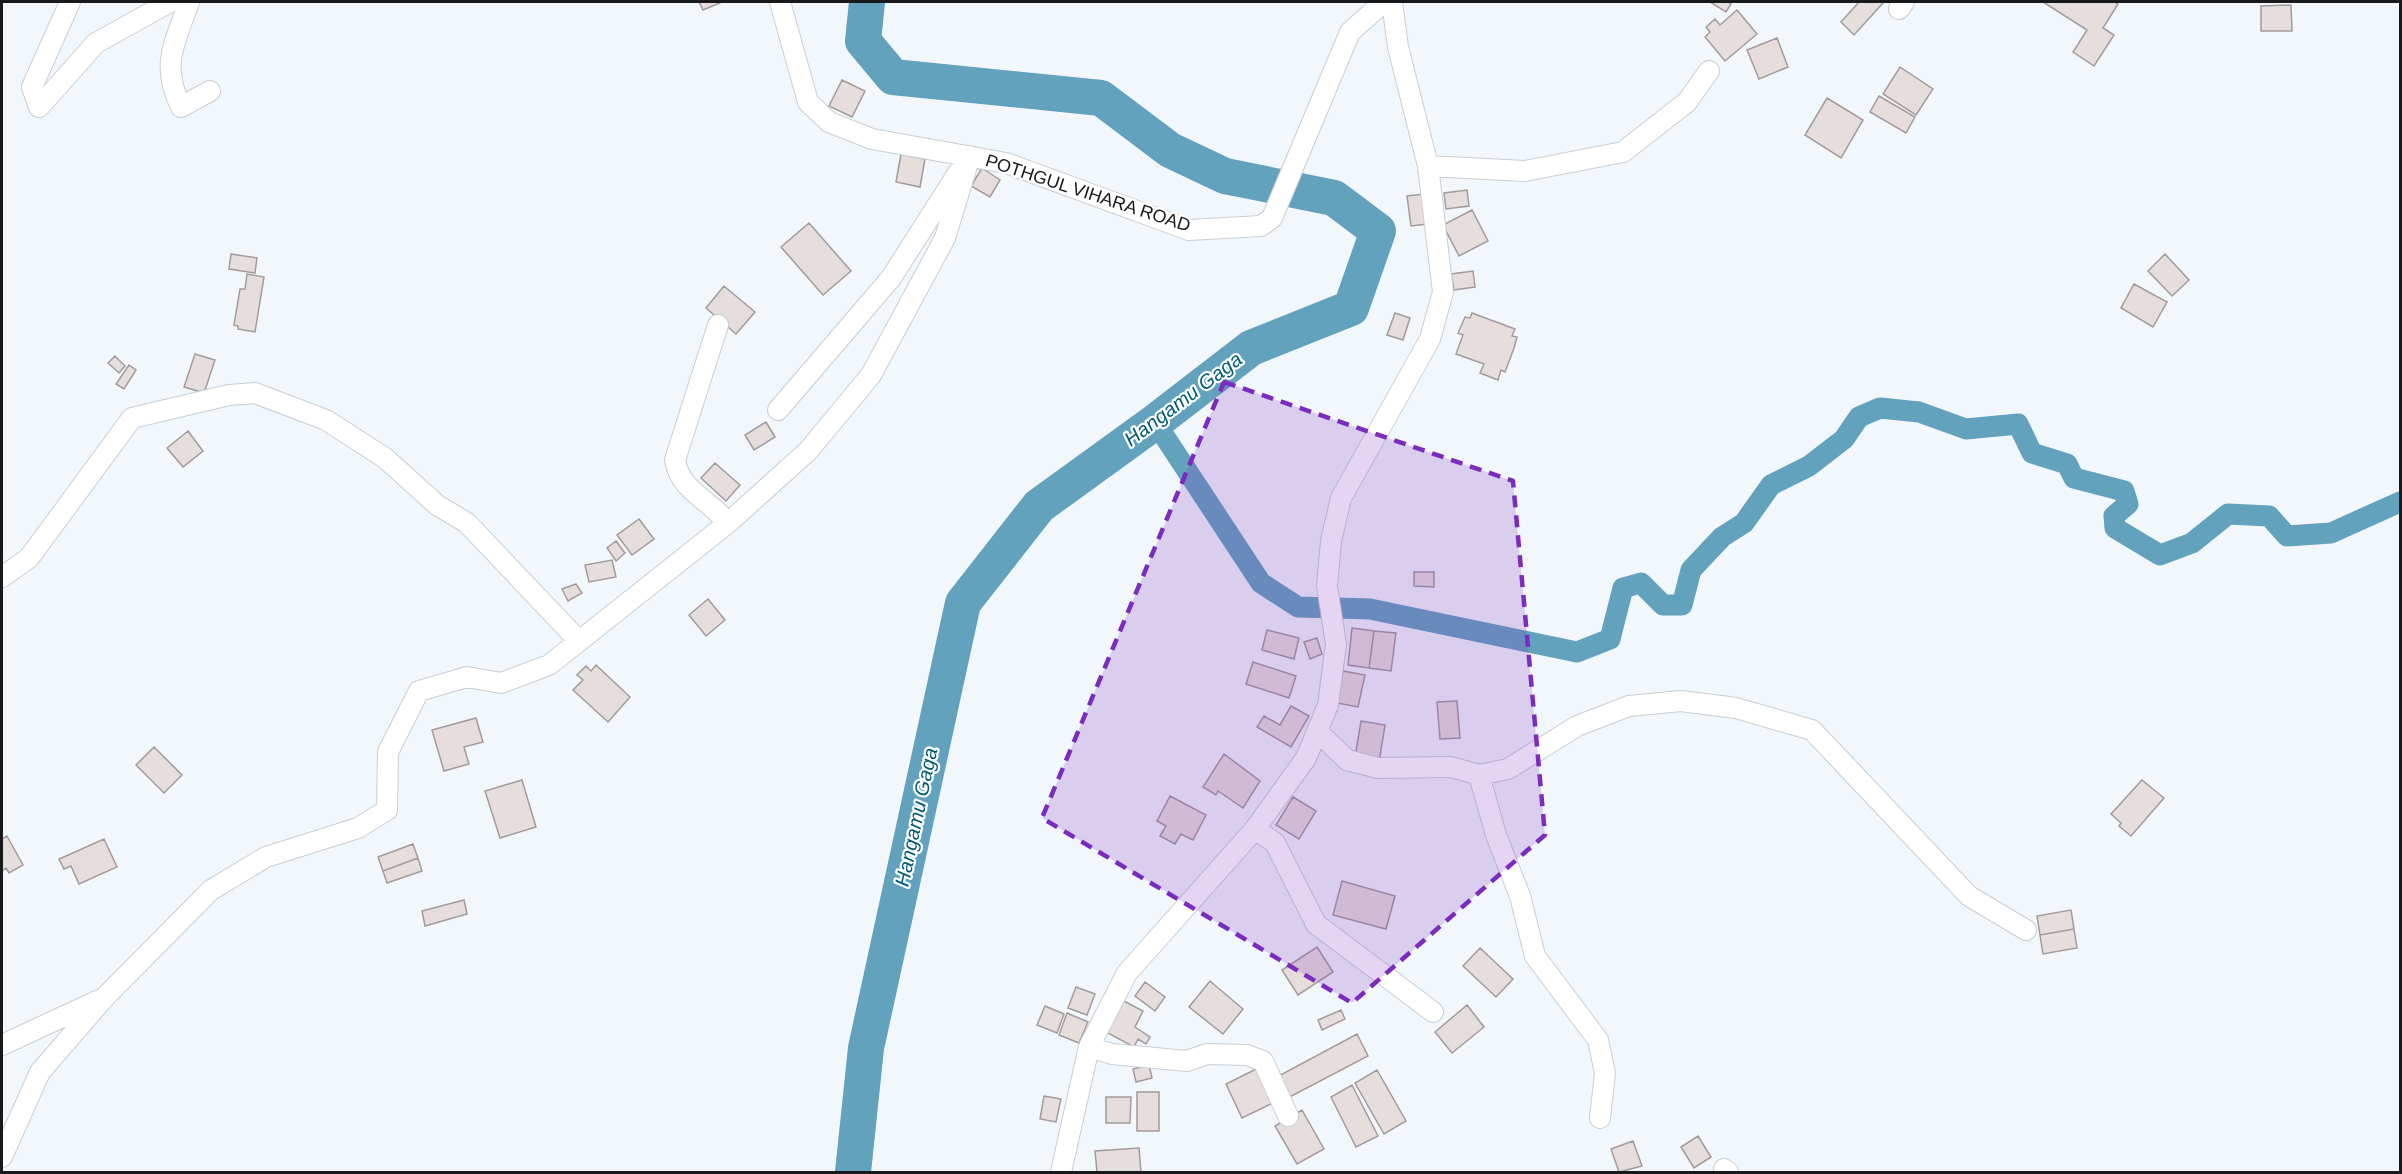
<svg xmlns="http://www.w3.org/2000/svg" width="2402" height="1174" font-family="Helvetica,sans-serif">
	<rect width="100%" height="100%" fill="#f2f7fc"/>
	<g fill="none" stroke-linecap="round" stroke-linejoin="round">
		<path stroke="#63a2bd" stroke-width="21" d="M1155,422L1261,583L1298,607L1370,609L1577,652L1610,639L1623,588L1641,583L1663,605H1682L1691,570L1722,537L1744,523L1771,485L1809,466L1844,439L1859,417L1880,408L1919,412L1966,429L2018,424L2032,453L2067,464L2074,478L2124,491L2128,504L2114,516L2115,528L2160,555L2192,543L2228,514L2269,516L2287,536L2331,533L2400,502"/>
		<path stroke="#63a2bd" stroke-width="36" d="M853,1172L866,1048L963,603L1039,506L1155,422L1251,348L1351,308L1378,231L1334,198L1225,176L1170,150L1101,98L893,77L863,41L867,2"/>
	</g>
	<path fill="#e6dedd" stroke="#a39b9b" stroke-width="1.5" d="M699,2H722L703,10Z
		M1710,2H1728L1731,4L1726,12Z
		M1859,2H1884L1854,35L1841,22Z
		M2043,2H2114L2118,4L2103,28L2114,35L2094,66L2073,52L2087,30Z
		M2291,5L2292,31H2261V6Z
		M1737,10L1757,34L1725,61L1705,37L1710,32L1706,27L1715,19L1720,25Z
		M1777,38L1788,67L1759,79L1747,50Z
		M1900,67L1933,89L1916,115L1883,94Z
		M842,80L865,91L852,117L829,106Z
		M1879,96L1915,117L1906,133L1870,112Z
		M1827,98L1863,120L1841,158L1805,135Z
		M901,154L925,159L920,187L896,182Z
		M982,168L1000,180L990,197L971,186Z
		M1467,190L1469,206L1446,209L1444,193Z
		M1424,194L1427,224L1411,226L1407,196Z
		M1472,210L1488,241L1459,256L1443,225Z
		M809,223L851,271L823,295L781,247Z
		M231,254L257,258L255,273L229,269Z
		M2165,254L2189,280L2172,296L2148,271Z
		M1473,271L1475,287L1454,290L1451,274Z
		M247,274L264,277L255,332L238,329V326L234,325L240,289H245Z
		M2134,284L2167,302L2153,327L2121,308Z
		M724,286L755,312L736,334L706,308Z
		M1395,313L1410,318L1403,340L1387,335Z
		M1472,313L1515,329L1512,336L1517,337L1514,348L1505,372L1501,370L1498,380L1480,373L1484,364L1456,354L1463,335L1458,333L1465,317L1470,318Z
		M195,354L215,360L204,393L184,387Z
		M115,356L125,366L119,373L108,363Z
		M129,365L136,370L124,389L116,384Z
		M766,422L775,437L754,450L745,435Z
		M188,431L203,451L183,467L167,448Z
		M715,463L740,485L726,501L701,478Z
		M639,519L654,539L632,555L617,535Z
		M616,541L625,553L616,561L607,548Z
		M612,560L616,577L589,582L585,565Z
		M1414,572H1434V587L1414,586Z
		M576,584L582,593L568,601L562,589Z
		M708,599L725,620L706,636L689,615Z
		M1352,628L1374,631L1369,668L1348,665Z
		M1267,630L1299,638L1294,659L1262,650Z
		M1374,631L1396,633L1391,671L1369,668Z
		M1317,638L1322,654L1310,659L1304,642Z
		M1253,662L1296,676L1289,698L1246,684Z
		M596,665L630,697L608,722L573,690L583,680L577,675L586,666L591,671Z
		M1343,671L1365,675L1358,707L1337,703Z
		M1457,701L1460,738L1440,739L1437,702Z
		M1291,706L1309,716L1291,747L1257,727L1264,716L1280,725Z
		M476,718L483,742L464,747L469,764L444,771L432,730Z
		M1361,721L1385,725L1379,762L1355,757Z
		M154,747L182,775L164,793L136,765Z
		M1224,754L1260,781L1243,808L1218,791L1216,795L1203,787Z
		M522,780L536,827L500,838L485,791Z
		M2142,780L2164,798L2131,836L2119,826L2121,823L2111,814Z
		M1170,796L1206,815L1193,840L1181,834L1175,844L1160,836L1166,826L1157,821Z
		M1293,797L1316,811L1299,839L1276,825Z
		M7,836L23,865L9,873L6,868L2,871V839Z
		M104,839L117,867L79,884L71,866L64,869L59,859Z
		M413,844L418,858L383,871L378,857Z
		M418,858L422,871L387,883L383,871Z
		M1342,881L1395,896L1386,929L1333,915Z
		M464,900L467,914L425,926L422,911Z
		M2071,910L2074,929L2040,935L2037,916Z
		M2074,929L2077,948L2043,954L2040,935Z
		M1317,947L1333,972L1298,995L1282,970Z
		M1480,948L1513,979L1496,997L1463,966Z
		M1210,981L1243,1009L1223,1034L1189,1007Z
		M1145,982L1165,997L1155,1011L1135,996Z
		M1076,987L1095,994L1087,1015L1068,1008Z
		M1122,1000L1143,1011L1135,1027L1150,1037L1146,1044L1138,1039L1134,1047L1106,1032Z
		M1467,1005L1484,1027L1452,1053L1435,1032Z
		M1045,1006L1064,1014L1057,1033L1037,1025Z
		M1341,1010L1345,1019L1322,1030L1318,1020Z
		M1067,1013L1088,1022L1079,1043L1059,1035Z
		M1357,1034L1368,1056L1284,1100L1273,1079Z
		M1149,1065L1152,1078L1136,1082L1133,1069Z
		M1258,1068L1275,1102L1242,1118L1226,1084Z
		M1377,1070L1406,1121L1384,1134L1355,1083Z
		M1352,1085L1378,1136L1356,1147L1331,1097Z
		M1137,1092H1159V1131H1137Z
		M1044,1096L1061,1099L1056,1122L1040,1119Z
		M1106,1097H1131L1130,1123H1106Z
		M1302,1110L1324,1149L1297,1164L1275,1126Z
		M1698,1136L1711,1157L1694,1168L1681,1147Z
		M1633,1141L1642,1166L1619,1172L1611,1149Z
		M1139,1148L1141,1172H1097L1095,1151Z"/>
	<g fill="none" stroke-linecap="round" stroke-linejoin="round">
		<defs>
			<path id="minor" d="M70,2L32,87L39,107L96,43L170,2
				M189,2C175,43 160,64 181,107L210,91
				M780,2L808,102L829,122L872,139L1006,163L1189,230L1261,226L1272,218L1350,32L1384,2
				M1899,9L1904,2
				M1428,166L1525,171L1623,152L1687,102L1709,71
				M718,325L675,460C680,491 710,500 728,523
				M778,410L891,278L958,173
				M2,577L29,558L132,418L229,395L255,393L326,420L385,458L437,505L467,523L579,641
				M1317,731L1347,760L1378,768L1451,767L1479,775L1508,769L1577,726L1629,706L1681,701L1736,708L1812,730L1969,896L2026,930
				M1479,775L1496,835L1520,896L1535,956L1598,1040L1605,1073L1600,1118
				M1255,829L1275,843L1316,924L1433,1012
				M2,1045L97,1001
				M1089,1047L1112,1054L1187,1061L1207,1054L1247,1055L1263,1061L1288,1116
				M2,1157L40,1072L104,998L211,890L266,857L358,828L387,810L388,752L419,691L467,677L501,683L549,665L728,523L808,451L871,375L945,238L970,156
				M1724,1169L1728,1172
				M1061,1172L1089,1047L1127,973L1255,829L1306,758L1328,705L1336,644L1327,586L1331,541L1341,498L1430,339L1443,292L1428,166L1398,47L1392,2"/>
		</defs>
		<use href="#minor" stroke="#c9ced3" stroke-width="22"/>
		<use href="#minor" stroke="#fff" stroke-width="20"/>
	</g>
	<path fill="#7b2cbf" fill-opacity="0.2" stroke="#7b2cbf" stroke-width="4.5" stroke-dasharray="12 8" stroke-linejoin="round" d="M1224,382L1513,481L1545,835L1352,1003L1042,818Z"/>
	<g text-anchor="middle" dominant-baseline="central" stroke-width="4.5" stroke-linejoin="round" paint-order="stroke">
		<g font-size="18" fill="#18191b" stroke="#fff">
			<text transform="translate(1088 193) rotate(18)">POTHGUL VIHARA ROAD</text>
		</g>
		<g font-size="20" font-style="italic" fill="#005b75" stroke="#fff">
			<text transform="translate(1183 399) rotate(-37)">Hangamu Gaga</text>
			<text transform="translate(916 817) rotate(-78)">Hangamu Gaga</text>
		</g>
	</g>
	<rect width="2402" height="1174" fill="none" stroke="#18191b" stroke-width="6"/>
</svg>
